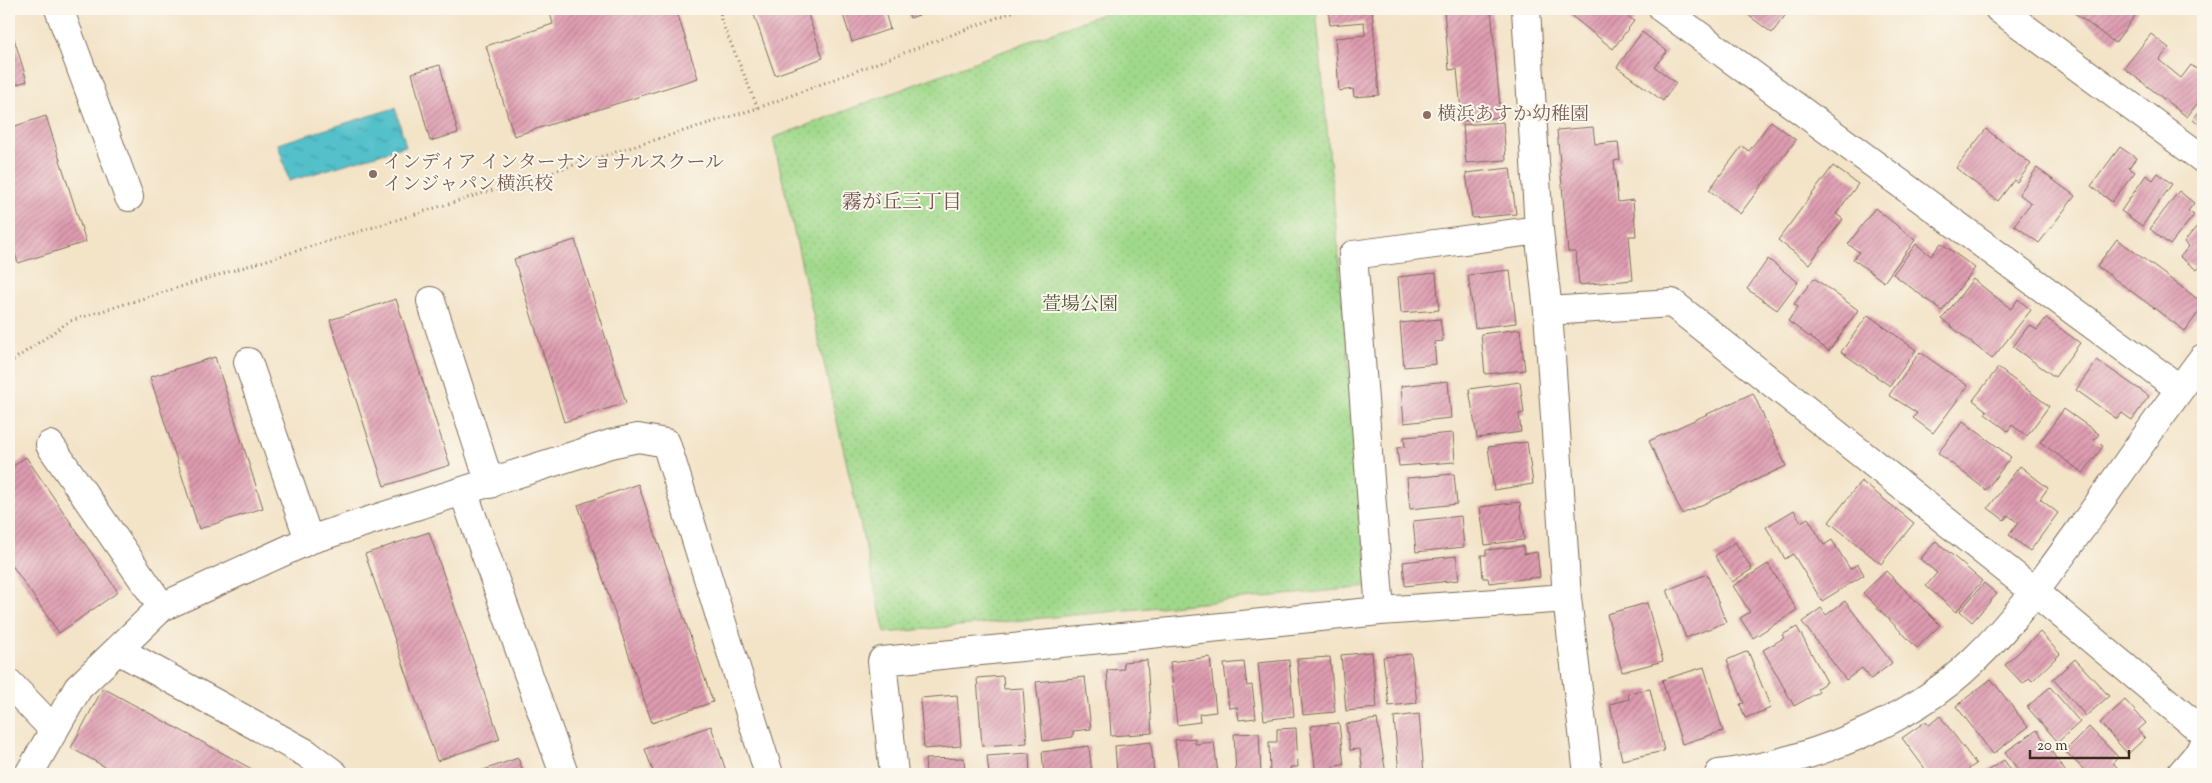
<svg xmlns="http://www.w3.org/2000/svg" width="2212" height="783" font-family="'Sorts Mill Goudy','Noto Serif JP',serif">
	<defs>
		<pattern id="park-dots" width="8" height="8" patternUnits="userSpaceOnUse" patternTransform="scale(1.25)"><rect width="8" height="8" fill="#a0d98b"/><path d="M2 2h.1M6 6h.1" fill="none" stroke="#8bba78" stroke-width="1.8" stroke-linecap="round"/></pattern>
		<pattern id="water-ripples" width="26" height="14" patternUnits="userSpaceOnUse" patternTransform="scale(1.25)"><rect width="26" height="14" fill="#53c0ca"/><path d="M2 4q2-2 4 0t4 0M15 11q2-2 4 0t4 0" fill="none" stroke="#469ca3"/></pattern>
		<pattern id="building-hatch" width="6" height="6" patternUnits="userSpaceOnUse" patternTransform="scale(1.25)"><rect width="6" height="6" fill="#de9bb0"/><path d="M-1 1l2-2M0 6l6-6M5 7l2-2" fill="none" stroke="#b57f8f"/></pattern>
	</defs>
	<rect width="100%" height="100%" fill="#fbf7ec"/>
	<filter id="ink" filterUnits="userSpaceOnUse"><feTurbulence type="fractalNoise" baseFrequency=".02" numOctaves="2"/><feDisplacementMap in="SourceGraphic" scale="10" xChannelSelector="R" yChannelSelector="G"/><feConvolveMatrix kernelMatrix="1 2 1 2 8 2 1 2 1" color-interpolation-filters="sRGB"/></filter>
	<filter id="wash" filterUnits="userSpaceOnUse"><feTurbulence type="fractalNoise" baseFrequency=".0096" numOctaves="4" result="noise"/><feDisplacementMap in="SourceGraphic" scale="20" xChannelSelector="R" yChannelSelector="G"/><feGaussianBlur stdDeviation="1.12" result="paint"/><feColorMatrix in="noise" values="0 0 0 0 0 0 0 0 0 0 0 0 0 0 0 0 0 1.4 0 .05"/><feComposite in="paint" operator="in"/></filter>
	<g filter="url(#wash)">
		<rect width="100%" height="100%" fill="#f3e3c7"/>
		<path fill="url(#park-dots)" stroke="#6e8254" d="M1115,9H1316L1369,587L885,633L773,138Z"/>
		<path fill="url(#water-ripples)" stroke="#477574" d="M395,108L406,146L289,181L278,144Z"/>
		<g id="blocks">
			<path fill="url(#building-hatch)" d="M549,9H676L698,78L514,136L486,46L553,24Z
				M752,9H806L823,58L775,75Z
				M841,9H884L890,29L852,42Z
				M907,9H937L910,18Z
				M1328,9H1372L1379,95L1354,97L1353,89L1339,91L1335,38L1365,35L1364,22L1330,25Z
				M1444,9H1491L1501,117L1462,121L1457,69L1449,70Z
				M1563,9H1618L1634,21L1613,49Z
				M1740,9H1790L1772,33Z
				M2069,9H2137L2139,10L2115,43Z
				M9,22L27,81L9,87Z
				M1642,32L1667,51L1655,67L1676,83L1663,101L1617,67Z
				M2151,34L2169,48L2159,60L2181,78L2191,65L2203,74V96L2187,117L2124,68Z
				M440,65L458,133L430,141L412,73Z
				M2203,107V127L2193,119Z
				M46,116L86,242L18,263L9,234V128Z
				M1771,121L1796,140L1740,214L1709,190L1742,146L1749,151Z
				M1503,122L1506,160L1466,163L1463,125Z
				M1593,127L1595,144L1618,142L1620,160L1614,161L1618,202L1633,200L1636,236H1629L1633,280L1579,285L1576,252H1568L1557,130Z
				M1986,129L2031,164L2017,182L2014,180L1998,201L1956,168Z
				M2120,147L2136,158L2129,168L2135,172L2112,202L2091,186Z
				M1833,166L1858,184L1836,214L1843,219L1809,264L1778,240Z
				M1510,168L1516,214L1472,218L1466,173Z
				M2037,168L2075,196L2039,243L2014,225L2031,203L2019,194Z
				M2158,173L2172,184L2142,226L2121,211L2146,175L2153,180Z
				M2179,191L2194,203L2188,211L2194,215L2170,245L2150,229Z
				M1875,208L1915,240L1884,282L1853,259L1859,252L1848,244Z
				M2203,219V263L2197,270L2180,257L2189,246L2184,242Z
				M2117,239L2203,303V306L2185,331L2097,266Z
				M575,240L626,403L564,422L514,259Z
				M1941,243L1975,268L1942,311L1893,274L1916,244L1931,256Z
				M1768,259L1798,282L1777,310L1747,289Z
				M1510,270L1516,323L1475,328L1468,275Z
				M1436,273L1439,310L1401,313L1398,277Z
				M1814,278L1858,310L1829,351L1788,321L1798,307L1794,304Z
				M1973,279L2011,309L2018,299L2031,310L1992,359L1942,319Z
				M396,299L450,465L384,486L330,320Z
				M1868,315L1916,350L1890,386L1841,352Z
				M2046,318L2080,343L2055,377L2013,347L2029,325L2037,330Z
				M1440,319L1443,341L1434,342L1436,364L1404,367L1400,323Z
				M1520,329L1525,370L1485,374L1481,334Z
				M1920,352L1968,386L1933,433L1913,418L1917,413L1889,395Z
				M215,357L263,508L199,529L150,377Z
				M2097,360L2149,396L2132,420L2122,413L2117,419L2076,390Z
				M1998,368L2049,406L2027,436L2012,425L2008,431L1985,414L1987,411L1973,400Z
				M1448,381L1451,418L1404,423L1401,386Z
				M1520,382L1524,413L1519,414L1521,432L1477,438L1469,389Z
				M1753,393L1786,466L1682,514L1649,441Z
				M2064,409L2099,434L2094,440L2103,446L2083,473L2040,442Z
				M1963,421L2011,457L1986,490L1938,453Z
				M1453,433L1455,462L1399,466L1397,448L1405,447L1404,437Z
				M1527,442L1533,484L1494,490L1488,447Z
				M26,457L118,592L59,633L9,561V469Z
				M2020,466L2048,488L2040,499L2058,513L2030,551L2009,535L2018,523L2008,515L2004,520L1988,508Z
				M1454,474L1457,504L1410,509L1407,478Z
				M1861,481L1914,523L1881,564L1829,522Z
				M638,484L713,702L652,723L578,505Z
				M1520,502L1524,540L1485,545L1480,507Z
				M1794,510L1801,522L1808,518L1824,545L1832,540L1850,569L1858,564L1864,575L1822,601L1793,554L1785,559L1766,527Z
				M1461,516L1464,547L1416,552L1413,521Z
				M429,532L500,739L437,761L365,554Z
				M1936,541L1982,581L1956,612L1926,586L1937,573L1920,559Z
				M1735,542L1752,569L1732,582L1715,556Z
				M1523,546L1524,554L1537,552L1540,577L1489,583L1488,578H1483L1481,555H1486V550Z
				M1456,556L1459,580L1405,586L1403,562Z
				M1768,564L1797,610L1753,638L1740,618L1750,612L1733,586Z
				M1886,571L1940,625L1917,648L1863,593Z
				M1707,574L1726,622L1686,638L1667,590Z
				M1984,583L1997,594L1972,622L1960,611Z
				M1845,601L1892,663L1871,679L1862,668L1846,680L1802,622L1821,608L1826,615Z
				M1647,603L1663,661L1622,672L1607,614Z
				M1797,627L1827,682L1817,688L1819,692L1794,706L1763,650L1784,638L1782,635Z
				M2040,632L2060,654L2032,681L2029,678L2023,684L2005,665Z
				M1748,651L1771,708L1745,718L1740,704L1744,703L1727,660Z
				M1372,652L1377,708L1346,711L1341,655Z
				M1411,654L1417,703L1389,706L1383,657Z
				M1210,657L1216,712L1199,714L1200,722L1177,725L1170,662Z
				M1330,657L1335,712L1303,715L1297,659Z
				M2075,659L2109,696L2086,716L2053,679Z
				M1147,660L1152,733L1111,736L1107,670L1124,669L1123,662Z
				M1289,660L1294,716L1264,720L1258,663Z
				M1244,662L1247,686L1252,685L1256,718L1239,720L1237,707L1229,708L1224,664Z
				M1704,667L1723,731L1682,744L1662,680Z
				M1003,676L1004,689L1023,688L1027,743L982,746L977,678Z
				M1085,677L1091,729L1073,731V737L1043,741L1036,682Z
				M1991,679L2028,727L1993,754L1956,706Z
				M2050,687L2080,722L2058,742L2027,707Z
				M103,688L261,774H118L71,748Z
				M1650,689L1664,751L1622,760L1610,704L1629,699L1628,693Z
				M957,695L961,746L924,749L920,698Z
				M2125,700L2146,723L2138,730L2145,738L2128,754L2100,723Z
				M1419,714L1424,774H1399L1394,717Z
				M1940,716L1976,764L1961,774H1929L1902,738L1925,722L1929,725Z
				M1377,719L1386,774H1363L1360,749L1350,750L1346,724Z
				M1339,723L1344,765L1333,766V774H1316L1310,726Z
				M711,726L727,774H654L645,749Z
				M2089,727L2118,757L2113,763L2118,768L2112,774H2088L2065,751Z
				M1296,728L1298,767H1290L1291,774H1270L1269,742H1277V729Z
				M2037,730L2067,774H2021L2005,752Z
				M1259,733L1261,774H1236L1234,734Z
				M1195,738V744L1214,742L1218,774H1179L1175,740Z
				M1151,742L1154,774H1117L1115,746Z
				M1089,746L1092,774H1044L1042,752Z
				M1029,753L1030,774H989L987,756Z
				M518,758L524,774H472Z
				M964,758L965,774H926L925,759Z
				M2004,760L2014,774H1982Z"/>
		</g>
	</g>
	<g filter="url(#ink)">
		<use href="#blocks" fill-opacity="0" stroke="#7b6b59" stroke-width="1"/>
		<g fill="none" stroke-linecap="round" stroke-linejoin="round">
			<defs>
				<path id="minor" d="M59,9L129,197
					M1526,9L1539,230L1548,311L1567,598L1588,774
					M1663,9L2180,389
					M1999,9L2203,159
					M431,301L490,484
					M1548,311L1672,303L2035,592L2203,732
					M248,362L309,540
					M50,445L162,607
					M463,491L564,774
					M1380,611L1353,255L1539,230
					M118,650L306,753L334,774
					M9,683L53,729
					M29,774L78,688L162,607L309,540L610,444L638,438L666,443L769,774
					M894,774L882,661L1380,611L1567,598
					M1719,774C1806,763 1910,723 1973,661C2017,619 2052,569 2087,520C2125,466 2163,411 2203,358
					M2181,774L2203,748"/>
			</defs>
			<use href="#minor" stroke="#7b6b59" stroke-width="30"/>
			<path stroke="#7b6b59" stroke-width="3" stroke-dasharray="1 4" stroke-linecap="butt" d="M720,9L721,20L758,108
				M9,363L70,321L758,108L1020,9"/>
			<use href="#minor" stroke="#fff" stroke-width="28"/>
		</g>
	</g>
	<g fill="#8d6e63" stroke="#fbf7ec" stroke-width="2">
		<circle cx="1427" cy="115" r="5"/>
		<circle cx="373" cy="174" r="5"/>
	</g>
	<g text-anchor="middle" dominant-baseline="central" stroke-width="4" stroke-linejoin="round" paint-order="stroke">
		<g font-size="19" fill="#785e54" stroke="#fbf7ec" text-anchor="start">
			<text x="1437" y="115">横浜あすか幼稚園</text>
			<text x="383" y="163">インディア インターナショナルスクール<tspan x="383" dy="22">インジャパン横浜校</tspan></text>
		</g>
		<g font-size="19" fill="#545639" stroke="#fbf7ec">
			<text x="1080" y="305">萱場公園</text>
		</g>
		<g font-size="20" fill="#745251" stroke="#fbf7ec">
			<text x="902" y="203">霧が丘三丁目</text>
		</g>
	</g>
	<rect width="2212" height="783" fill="none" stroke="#fbf7ec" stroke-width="30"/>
	<path d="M2030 750v8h99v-8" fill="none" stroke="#3b2a1e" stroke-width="2.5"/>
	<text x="2037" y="750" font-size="15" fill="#3b2a1e" stroke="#fbf7ec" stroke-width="4" paint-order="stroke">20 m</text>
</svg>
